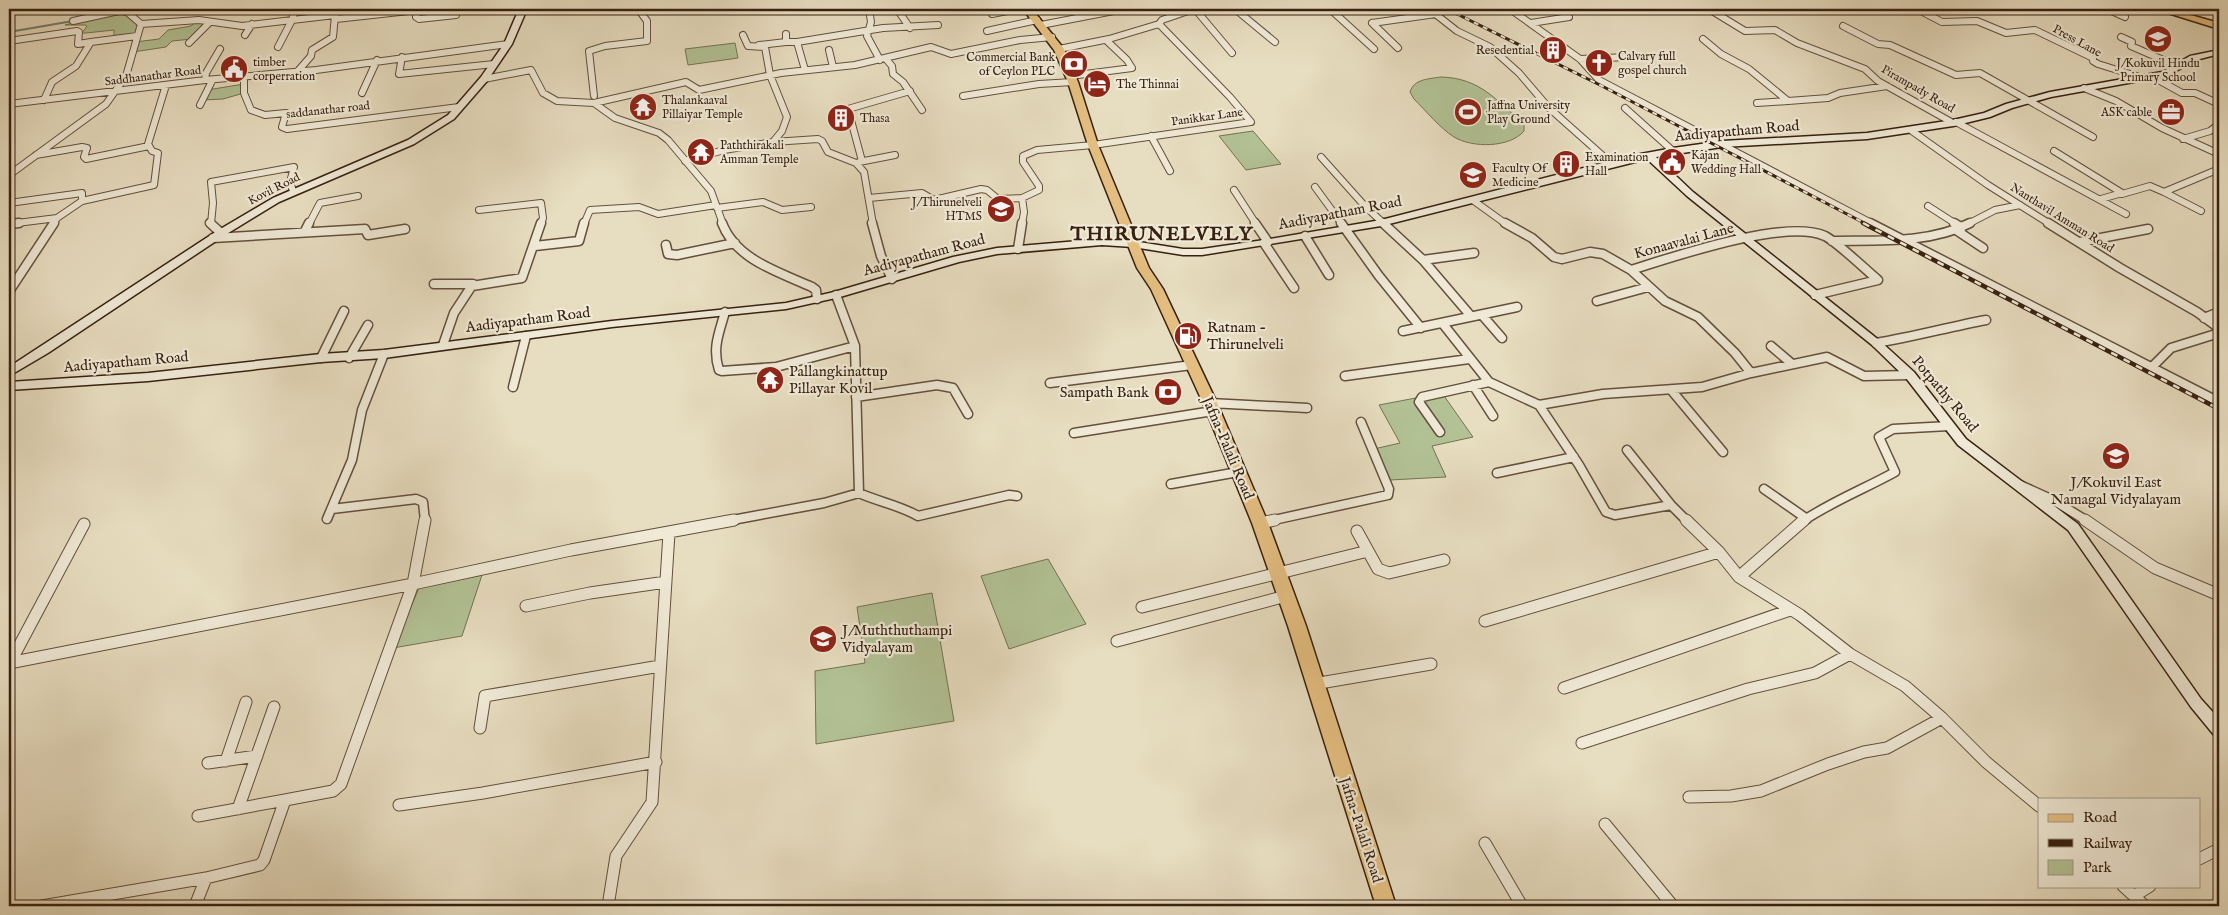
<svg xmlns="http://www.w3.org/2000/svg" width="2228" height="915" font-family="'IM FELL English',serif">
	<rect width="100%" height="100%" fill="#e7ddc0"/>
	<filter id="stains"><feTurbulence type="fractalNoise" baseFrequency=".004" numOctaves="4"/><feColorMatrix values="0 0 0 0 .2 0 0 0 0 .09 0 0 0 0 .02 0 0 0 .5 -.17"/></filter>
	<radialGradient id="worn" r=".72"><stop offset=".6" stop-color="#630" stop-opacity="0"/><stop offset="1" stop-color="#630" stop-opacity=".3"/></radialGradient>
	<path fill="#b2c295" stroke="#757253" d="M119,11L141,24L137,36L114,38V30L86,33H82L87,26L85,25H65Z
		M195,22L209,23L192,39L172,41L166,47L133,52L135,42L159,39L168,30L191,26Z
		M735,43L738,58L688,65L685,49Z
		M1441,77C1480,78 1496,100 1524,124V131C1510,148 1472,148 1454,137C1440,128 1426,111 1414,99L1410,92C1414,79 1428,79 1441,77Z
		M244,84V93L223,99L203,100L207,90Z
		M1253,131L1281,164L1246,170L1219,136Z
		M1442,393L1473,437L1432,446L1446,477L1390,480L1374,449L1400,443L1379,405Z
		M1048,559L1086,624L1009,649L981,576Z
		M482,575L462,636L393,648L419,588Z
		M932,593L954,721L816,744L815,671L865,663L857,607Z"/>
	<g fill="none" stroke-linecap="round" stroke-linejoin="round">
		<path stroke="#727f6f" stroke-width="2" d="M128,12L146,9
			M9,32L73,21"/>
		<defs>
			<path id="street-far2" d="M114,9L127,12L141,24L199,20L242,26L335,15
				M418,9L416,17L419,19L456,15
				M840,9H863
				M869,9L871,22L867,36L880,60
				M897,9L910,28
				M1195,9L1232,53
				M1235,9L1275,42
				M1330,9L1374,49
				M1429,9L1457,31L1490,47L1519,73L1549,108L1612,164
				M1510,9L1580,59L1599,80L1873,224
				M1709,9L1745,31L1775,30L1797,43L1865,69L1878,81L1953,123
				M1917,9L1942,22L1977,21L2006,33L2035,30L2093,58V61L2098,64L2143,78
				M2107,9L2125,17
				M992,14L1018,9
				M336,19L418,10
				M73,21L119,11
				M1372,23L1436,14
				M1372,23L1398,48
				M1531,23L1569,17
				M1041,25L1124,9
				M1843,26L1878,44L1890,45L1956,75L1980,73L2093,137
				M987,31L1037,20
				M786,34V42H797L805,70
				M245,35L252,24
				M2121,37L2132,42L2131,46L2177,66
				M1703,39L1721,54L1749,69L1788,101L1757,103
				M9,41L77,31L79,32L78,44L91,42
				M797,42L883,28L938,25
				M189,43L209,23
				M759,45L786,42
				M278,47L292,20L295,9
				M1059,49L1109,39L1159,24L1162,20L1194,9
				M829,50L833,67
				M402,57L399,74L494,64
				M886,59L892,66L893,74L903,82L922,110
				M1580,59L1651,56
				M297,72L311,56L312,50L333,37L335,15L340,9
				M487,74L484,79L531,70L543,93L557,101L594,103L615,118L659,133L668,140L711,191L723,224
				M1070,76L1132,68L1127,60L1106,40
				M2153,77L2182,93H2195L2219,104
				M244,78V93L251,110L265,115L286,113L282,127L287,129L459,107
				M205,80L206,73L220,49
				M2084,88L2116,101L2162,128L2219,154
				M362,93L377,60
				M594,96L589,51L605,46L647,41V21L638,9
				M963,96L1039,84L1073,82
				M44,100L52,82L76,66L91,42L137,36
				M1788,101L1828,98L1840,93L1887,86
				M594,103L686,82L699,90L781,73L855,65L931,47L951,54L1020,40L1052,37
				M9,104L205,80L316,70L508,44
				M200,105L212,81
				M1625,108L1673,151
				M1956,122L2126,214
				M1912,131L1988,185L2050,224
				M1151,136L1170,171
				M2183,139L2210,131L2219,124
				M773,142L818,139L822,141L828,152L856,163L864,172L873,224
				M2054,151L2122,193L2101,199
				M36,155L82,147L87,148L84,157L86,159L149,146
				M1321,157L1363,204L1384,224
				M685,161L724,150L773,142L782,131L787,117L770,75L765,47L748,46L743,35
				M862,161L848,109L910,91
				M859,162L895,155
				M9,175L106,104L126,76L141,24
				M1315,187L1342,224
				M1234,190L1256,224
				M2164,192L2201,211
				M2122,194L2150,186L2164,192L2219,169
				M869,198L922,193L934,200L981,189L987,190L998,199L1022,198
				M1474,201L1506,224
				M9,203L82,193V201L154,185L158,153L152,151L148,144L166,85
				M1928,206L1956,224
				M717,208L763,202L782,210L811,207
				M479,210L541,203L543,218L541,224
				M9,224L57,218
				M53,224L57,218L82,201
				M211,224L213,203L211,182L294,167L290,182L293,191
				M309,224L320,203L358,196
				M584,224L590,210L639,207L658,214L716,205
				M1022,224L1024,212L1022,198L1039,190V186L1023,162V156L1037,150L1093,145L1251,122L1230,97L1159,24
				M1968,224L1995,210L2020,205"/>
			<path id="street-far1" d="M210,223L221,233
				M722,223C736,260 779,272 812,287L816,290L817,299
				M872,223L881,256L892,279
				M1255,223L1268,242
				M1341,223L1379,276L1421,328
				M1383,223L1423,260L1470,315
				M1505,223L1532,238L1554,257L1562,259L1590,252L1603,254L1631,270C1673,257 1785,218 1825,236C1837,242 1866,270 1878,280L1815,295
				M1870,223L2219,402
				M1954,223L1962,228
				M2048,223L2120,268L2197,312L2219,328
				M9,224L19,223
				M1956,230L1983,248
				M305,231L309,223
				M1305,236L1329,275
				M213,238L365,229L368,235L405,229
				M1832,241C1877,240 1929,244 1970,223
				M2080,242L2148,229
				M1264,243L1294,288
				M666,245L668,254L677,255L735,243
				M535,246L579,241L584,223
				M1018,249L1022,223
				M1423,260L1474,253
				M1631,270L1665,301L1698,317L1735,353L1751,373L1827,357L1864,376L1910,375
				M434,284H473L454,313L443,345
				M472,286L522,278L541,223
				M9,298L10,290L54,223
				M1597,301L1648,287
				M725,312C719,333 712,348 719,370L722,371L776,367L855,346
				M1482,315L1502,338
				M2204,318L2219,312
				M1443,324L1489,382L1539,405L1579,465L1606,512L1615,515L1671,505L1687,521
				M1403,331L1517,307
				M1876,343C1913,337 1949,327 1986,320
				M1771,346L1791,363
				M321,358L344,311
				M349,358L368,325
				M2153,366L2171,348L2219,333
				M1345,376L1469,359
				M1050,383L1192,365
				M1473,385L1493,416
				M513,387L526,336
				M1672,391L1723,452
				M856,397L937,385L953,388L968,414
				M1210,403L1307,408
				M1539,405L1603,394L1702,387L1751,373
				M1440,432L1419,402L1422,397L1489,382
				M1074,433L1213,411
				M1627,450L1671,505
				M1497,473L1574,457
				M1171,484L1238,472
				M2020,485L2053,500L2087,521
				M1764,489L1807,519
				M859,493C879,502 899,505 918,516L1009,495L1017,496
				M332,509L416,499L423,502L425,521
				M327,519L352,460L362,410L384,354
				M727,521L824,503L859,493L855,346L836,295
				M1269,521L1388,495L1389,489L1361,422
				M1803,521C1831,502 1864,489 1895,472L1879,437L1893,429L1949,426"/>
			<path id="street" d="M425,520L413,584L571,550L734,520
				M1686,520L1719,552L1739,577L1800,615L1850,654L1905,686L1942,718L1986,762L2039,806
				M2085,520L2155,568L2219,595
				M1260,523L1275,520
				M1357,531L1378,569L1389,573L1444,560
				M1739,577L1804,520
				M526,606L590,593L666,582
				M1142,607L1368,551
				M1485,621L1719,552
				M1117,641L1286,596
				M9,663L413,584L341,784L333,791L285,800L264,860L260,865L206,878L42,906
				M10,663L84,524
				M1314,684L1431,664
				M1564,688L1790,610
				M480,728L485,696L660,666
				M1582,743L1748,689L1815,673L1850,654
				M226,761L246,702
				M208,763L257,756
				M1689,797L1731,796L1761,791L1828,764L1864,752L1887,748L1942,718
				M399,805L483,793L656,762
				M238,809L274,707
				M198,816L285,800
				M1605,824L1673,906
				M1485,843L1522,906
				M2199,859L2219,849
				M2123,886L2145,906
				M2134,896L2150,886
				M97,906L101,896
				M195,906L206,878
				M608,906L616,856L652,802L669,533"/>
			<path id="secondary" d="M519,9H527L512,44L487,81L454,119L414,144L279,202L225,235L48,353L9,376V367L217,231L273,198L408,140L448,115L481,77L504,44Z
				M2219,50V54L2196,60L2167,76L2051,97L2012,108L1990,117L1953,126L1867,139L1722,147L1656,157L1693,192L1880,341L1914,372L1966,439L2078,524L2201,699L2219,719V737L2214,735L2191,707L2068,530L1958,445L1906,378L1872,345L1687,196L1647,159L1381,226L1202,255H1183L1133,247L1102,245L997,254L959,262L840,297L786,309L612,327L384,358L321,362L148,381L9,390V382L148,373L321,354L384,350L612,321L786,303L834,292L953,257L997,248L1102,239L1133,241L1183,249H1202L1264,240L1381,220L1630,156L1673,148L1722,141L1867,133L1953,120L1984,113L2006,104L2050,92L2162,72L2190,56Z"/>
			<path id="primary" d="M1023,9H1032L1064,49L1078,82L1098,145L1149,268L1163,289L1217,403L1268,523L1306,626L1396,906H1376L1288,626L1252,523L1203,403L1151,289L1137,268L1088,145L1068,82L1054,50Z
				M2155,9H2169L2219,23V29Z"/>
		</defs>
		<use href="#street-far2" stroke="#64503d" stroke-width="8"/>
		<use href="#street-far1" stroke="#64503d" stroke-width="11"/>
		<use href="#street" stroke="#64503d" stroke-width="13"/>
		<use href="#secondary" stroke="#382111" stroke-width="3"/>
		<use href="#primary" stroke="#382111" stroke-width="3"/>
		<use href="#street-far2" stroke="#efe9d6" stroke-width="6"/>
		<use href="#street-far1" stroke="#efe9d6" stroke-width="8"/>
		<use href="#street" stroke="#efe9d6" stroke-width="11"/>
		<use href="#secondary" fill="#efe9d6" fill-rule="evenodd"/>
		<use href="#primary" fill="#e4be80" fill-rule="evenodd"/>
		<defs>
			<path id="rail-far1" d="M1447,9L1602,86L1866,224"/>
			<path id="rail" d="M1863,223L2219,409"/>
		</defs>
		<use href="#rail-far1" stroke="#382111" stroke-width="3"/>
		<use href="#rail" stroke="#382111" stroke-width="4.5"/>
		<use href="#rail-far1" stroke="#efe9d6" stroke-width="2" stroke-dasharray="5" stroke-linecap="butt"/>
		<use href="#rail" stroke="#efe9d6" stroke-width="2.5" stroke-dasharray="7" stroke-linecap="butt"/>
	</g>
	<defs>
		<symbol id="school-disc" viewBox="-11 -11 22 22"><circle r="9.5" fill="#8f2418" stroke="#efe9d6"/><path d="M0-5L7-2L0 1L-7-2ZM-4 1L0 2.5L4 1V4Q0 6-4 4Z" fill="#fff"/></symbol>
		<symbol id="building-disc" viewBox="-11 -11 22 22"><circle r="9.5" fill="#8f2418" stroke="#efe9d6"/><path d="M-4-6H4V6H1V3H-1V6H-4ZM-2.5-4.3h1.7v1.8h-1.7ZM.8-4.3h1.7v1.8H.8ZM-2.5-1h1.7V.8h-1.7ZM.8-1h1.7V.8H.8Z" fill="#fff"/></symbol>
		<symbol id="church-disc" viewBox="-11 -11 22 22"><circle r="9.5" fill="#8f2418" stroke="#efe9d6"/><path d="M-1.2-6h2.4v3.5h3.3v2.4h-3.3V6h-2.4V-.1h-3.3v-2.4h3.3Z" fill="#fff"/></symbol>
		<symbol id="bank-disc" viewBox="-11 -11 22 22"><circle r="9.5" fill="#8f2418" stroke="#efe9d6"/><path d="M-6-4H6V4H-6ZM0-2.3a2.3 2.3 0 1 0 0 4.6a2.3 2.3 0 1 0 0-4.6Z" fill="#fff"/></symbol>
		<symbol id="civic-disc" viewBox="-11 -11 22 22"><circle r="9.5" fill="#8f2418" stroke="#efe9d6"/><path d="M-.6-6.5H3V-4.5H.6V-3L4-1V1h2V6H-6V1h2V-1L-.6-3ZM-1.2 2.5V6h2.4V2.5Z" fill="#fff"/></symbol>
		<symbol id="hotel-disc" viewBox="-11 -11 22 22"><circle r="9.5" fill="#8f2418" stroke="#efe9d6"/><path d="M-6-4.5h1.5V1H6V5H4.5V3h-9V5H-6ZM-4 0a1.8 1.8 0 1 1 3.6 0ZM.5 0V-2.5h3Q6-2.5 6 0Z" fill="#fff"/></symbol>
		<symbol id="temple-disc" viewBox="-11 -11 22 22"><circle r="9.5" fill="#8f2418" stroke="#efe9d6"/><path d="M0-6L5-2H3V0L6.5 2.5H4V6H1.5V3h-3V6H-4V2.5H-6.5L-3 0V-2H-5Z" fill="#fff"/></symbol>
		<symbol id="stadium-disc" viewBox="-11 -11 22 22"><circle r="9.5" fill="#8f2418" stroke="#efe9d6"/><path d="M0-5a6.5 5 0 1 0 0 10a6.5 5 0 1 0 0-10ZM-3.5-1.8h7v3.6h-7Z" fill="#fff"/></symbol>
		<symbol id="office-disc" viewBox="-11 -11 22 22"><circle r="9.5" fill="#8f2418" stroke="#efe9d6"/><path d="M-6-3h4V-5.5h4V-3h4V5H-6ZM-1-4.5V-3h2v-1.5ZM-6 0V1H6V0Z" fill="#fff"/></symbol>
		<symbol id="university-disc" viewBox="-11 -11 22 22"><circle r="9.5" fill="#8f2418" stroke="#efe9d6"/><path d="M0-5L7-2L0 1L-7-2ZM-4 1L0 2.5L4 1V4Q0 6-4 4Z" fill="#fff"/></symbol>
		<symbol id="fuel-disc" viewBox="-11 -11 22 22"><circle r="9.5" fill="#8f2418" stroke="#efe9d6"/><path d="M-5.5-6h7V0h2V4h1.3V-2.5L3-4.5l.8-.8L6-3V5H2.5V1h-1V6h-7ZM-4.2-4.7v3.2H.2V-4.7Z" fill="#fff"/></symbol>
	</defs>
	<g fill-rule="evenodd">
		<use href="#school-disc" x="2142" y="23" width="32" height="32"/>
		<use href="#building-disc" x="1537" y="34" width="32" height="32"/>
		<use href="#church-disc" x="1583" y="47" width="32" height="32"/>
		<use href="#bank-disc" x="1058" y="48" width="32" height="32"/>
		<use href="#civic-disc" x="218" y="53" width="32" height="32"/>
		<use href="#hotel-disc" x="1081" y="68" width="32" height="32"/>
		<use href="#temple-disc" x="627" y="91" width="32" height="32"/>
		<use href="#stadium-disc" x="1452" y="96" width="32" height="32"/>
		<use href="#office-disc" x="2155" y="96" width="32" height="32"/>
		<use href="#building-disc" x="825" y="102" width="32" height="32"/>
		<use href="#temple-disc" x="685" y="136" width="32" height="32"/>
		<use href="#civic-disc" x="1656" y="146" width="32" height="32"/>
		<use href="#building-disc" x="1550" y="148" width="32" height="32"/>
		<use href="#university-disc" x="1457" y="159" width="32" height="32"/>
		<use href="#school-disc" x="985" y="193" width="32" height="32"/>
		<use href="#fuel-disc" x="1172" y="320" width="32" height="32"/>
		<use href="#temple-disc" x="754" y="364" width="32" height="32"/>
		<use href="#bank-disc" x="1152" y="376" width="32" height="32"/>
		<use href="#school-disc" x="2100" y="440" width="32" height="32"/>
		<use href="#school-disc" x="807" y="623" width="32" height="32"/>
	</g>
	<g text-anchor="middle" dominant-baseline="central" stroke-width="4.5" stroke-linejoin="round" paint-order="stroke">
		<g font-size="12" fill="#382111" stroke="#efe9d6">
			<text transform="translate(2077 41) rotate(29)">Press Lane</text>
			<text transform="translate(153 76) rotate(-7)">Saddhanathar Road</text>
			<text transform="translate(1918 89) rotate(30)">Pirampady Road</text>
			<text transform="translate(328 110) rotate(-6)">saddanathar road</text>
			<text transform="translate(1207 117) rotate(-8)">Panikkar Lane</text>
			<text transform="translate(274 189) rotate(-27)">Kovil Road</text>
			<text transform="translate(2062 218) rotate(32)">Nanthavil Amman Road</text>
		</g>
		<g font-size="12" fill="#382111" stroke="#efe9d6" text-anchor="start">
			<text x="1534" y="50" text-anchor="end">Resedential</text>
			<text x="1618" y="56">Calvary full<tspan x="1618" dy="14">gospel church</tspan></text>
			<text x="1055" y="57" text-anchor="end">Commercial Bank<tspan x="1055" dy="14">of Ceylon PLC</tspan></text>
			<text x="253" y="62">timber<tspan x="253" dy="14">corperration</tspan></text>
			<text x="2158" y="63" text-anchor="middle">J/Kokuvil Hindu<tspan x="2158" dy="14">Primary School</tspan></text>
			<text x="1116" y="84">The Thinnai</text>
			<text x="662" y="100">Thalankaaval<tspan x="662" dy="14">Pillaiyar Temple</tspan></text>
			<text x="1487" y="105">Jaffna University<tspan x="1487" dy="14">Play Ground</tspan></text>
			<text x="2152" y="112" text-anchor="end">ASK cable</text>
			<text x="860" y="118">Thasa</text>
			<text x="720" y="145">Paththirakali<tspan x="720" dy="14">Amman Temple</tspan></text>
			<text x="1691" y="155">Kajan<tspan x="1691" dy="14">Wedding Hall</tspan></text>
			<text x="1585" y="157">Examination<tspan x="1585" dy="14">Hall</tspan></text>
			<text x="1492" y="168">Faculty Of<tspan x="1492" dy="14">Medicine</tspan></text>
			<text x="982" y="202" text-anchor="end">J/Thirunelveli<tspan x="982" dy="14">HTMS</tspan></text>
		</g>
		<g font-size="15" fill="#382111" stroke="#efe9d6">
			<text transform="translate(1737 131) rotate(-5)">Aadiyapatham Road</text>
			<text transform="translate(1340 213) rotate(-11)">Aadiyapatham Road</text>
			<text transform="translate(1684 241) rotate(-15)">Konaavalai Lane</text>
			<text transform="translate(924 255) rotate(-15)">Aadiyapatham Road</text>
			<text transform="translate(528 320) rotate(-7)">Aadiyapatham Road</text>
			<text transform="translate(126 362) rotate(-5)">Aadiyapatham Road</text>
			<text transform="translate(1945 394) rotate(50)">Potpathy Road</text>
			<text transform="translate(1228 448) rotate(67)">Jafna-Palali Road</text>
			<text transform="translate(1361 830) rotate(72)">Jafna-Palali Road</text>
		</g>
		<g font-size="15" fill="#382111" stroke="#efe9d6" text-anchor="start">
			<text x="1207" y="327">Ratnam -<tspan x="1207" dy="17">Thirunelveli</tspan></text>
			<text x="789" y="371">Pallangkinattup<tspan x="789" dy="17">Pillayar Kovil</tspan></text>
			<text x="1149" y="392" text-anchor="end">Sampath Bank</text>
			<text x="2116" y="482" text-anchor="middle">J/Kokuvil East<tspan x="2116" dy="17">Namagal Vidyalayam</tspan></text>
			<text x="842" y="630">J/Muththuthampi<tspan x="842" dy="17">Vidyalayam</tspan></text>
		</g>
		<g font-size="20" font-weight="bold" letter-spacing="1" fill="#382111" stroke="#efe9d6">
			<text x="1162" y="234">THIRUNELVELY</text>
		</g>
	</g>
	<rect width="2228" height="915" fill="none" stroke="#e7ddc0" stroke-width="30"/>
	<rect x="10" y="10" width="2208" height="895" fill="none" stroke="#382111" stroke-width="2.5"/>
	<rect x="15" y="15" width="2198" height="885" fill="none" stroke="#382111"/>
	<rect x="2038" y="798" width="162" height="90" fill="#efe9d6" stroke="#a69987"/>
	<rect x="2048" y="814" width="25" height="8" fill="#e4be80" stroke="#a69987"/>
	<text x="2083" y="822" font-size="15" fill="#382111">Road</text>
	<rect x="2048" y="839" width="25" height="8" fill="#382111" stroke="#a69987"/>
	<text x="2083" y="848" font-size="15" fill="#382111">Railway</text>
	<rect x="2048" y="860" width="25" height="15" fill="#b2c295" stroke="#a69987"/>
	<text x="2083" y="872" font-size="15" fill="#382111">Park</text>
	<rect width="100%" height="100%" filter="url(#stains)"/>
	<rect width="100%" height="100%" fill="url(#worn)"/>
</svg>
